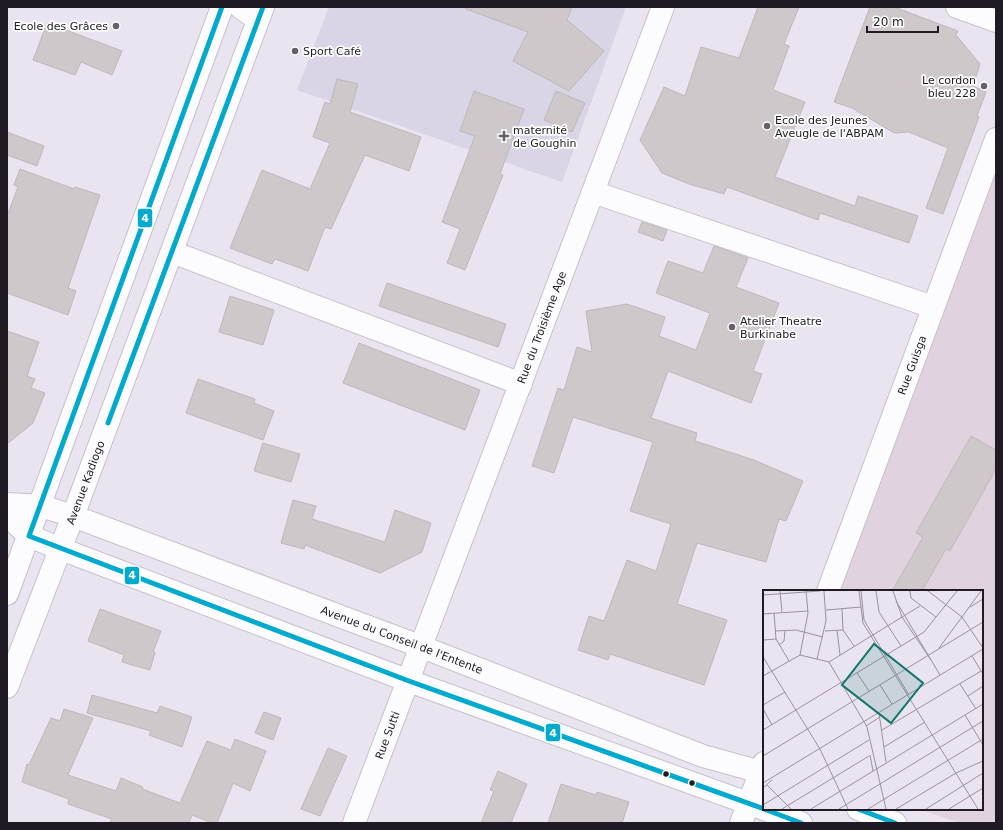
<svg xmlns="http://www.w3.org/2000/svg" width="1003" height="830" font-family="'DejaVu Sans',sans-serif">
	<rect width="100%" height="100%" fill="#eae3f0"/>
	<path fill="#e1d2df" d="M996,163V823H959L919,809H982V591H836Z"/>
	<path fill="#d9d4e6" d="M329,7H626L562,182L297,90Z"/>
	<path fill="#cfc8ca" stroke="#bfb8ba" d="M466,7H572L567,20L604,51L569,91L513,61L528,32L466,9Z
		M758,7H799L784,44L789,46L773,90L805,102L775,177L855,206L858,196L918,216L909,243L820,213L818,220L727,187L724,194L689,184L662,173L640,140L664,87L685,96L701,47L739,58Z
		M870,7H894L958,31L956,35L980,64L973,86L986,92L977,116L979,117L943,214L926,208L948,148L909,132L894,133L852,108L834,102Z
		M47,23L122,51L112,75L81,62L75,75L33,60Z
		M337,79L358,84L350,112L421,137L409,171L365,155L331,229L325,227L308,271L275,259L272,264L230,248L262,170L310,189L330,143L313,137L325,102L330,104Z
		M474,91L524,109L500,174L503,175L465,270L447,263L460,229L442,222L475,136L460,131Z
		M556,91L585,103L572,132L544,120Z
		M7,132L44,146L37,166L7,155Z
		M20,169L74,189L75,187L100,195L68,288L76,291L68,315L7,293V216L18,187L14,185Z
		M642,222L667,230L663,241L638,232Z
		M714,246L748,258L736,287L779,303L753,371L762,374L751,403L668,371L651,418L697,433L695,441L754,460L803,481L786,521L779,519L766,562L697,543L677,604L727,620L704,685L610,654L608,660L578,650L589,616L604,621L627,560L656,571L671,524L630,511L653,442L573,417L554,473L532,466L558,388L564,390L577,347L592,352L586,311L627,304L665,317L659,336L696,350L710,313L656,293L668,261L703,273Z
		M387,283L506,324L498,347L379,306Z
		M230,296L274,310L263,345L219,332Z
		M7,331L39,342L27,376L35,379L31,388L45,393L33,423L7,444Z
		M359,343L480,390L465,430L343,383Z
		M198,379L255,399L254,403L274,411L263,440L186,413Z
		M971,436L996,450V469L950,551L946,549L922,591H892L923,537L916,533Z
		M263,443L300,454L291,482L254,471Z
		M293,500L316,506L312,519L385,542L395,510L431,523L422,552L380,573L305,545L304,549L281,543Z
		M100,609L161,631L153,652H155L150,670L122,662L124,655L88,641Z
		M92,695L157,713L160,706L192,717L182,747L149,735L151,731L87,713Z
		M64,709L93,718L68,775L116,791L121,778L143,787L142,789L180,803L207,741L231,750L235,739L266,751L250,791L233,783L217,823H212L192,815L189,823H110L112,819L68,804L69,799L22,782L27,764L29,765L51,718L60,721Z
		M264,712L281,718L273,740L255,733Z
		M328,748L347,756L320,816L301,809Z
		M498,771L527,784L511,823H481L494,791L490,790Z
		M561,784L596,795L597,792L629,802L622,823H548Z"/>
	<g fill="none" stroke-linecap="round" stroke-linejoin="round">
		<defs>
			<g id="minor">
				<path d="M240,7L258,20"/>
				<path d="M957,7L996,21"/>
				<path d="M593,192L933,307"/>
				<path d="M172,252L521,384"/>
				<path id="s1" d="M7,504L41,506L73,516L422,647L703,756L764,773"/>
				<path d="M7,515L29,536L61,549L409,681L764,809"/>
				<path id="s2" d="M828,591L996,139"/>
				<path d="M764,809L801,823"/>
				<path d="M858,809L895,823"/>
				<path id="s3" d="M354,823L663,7"/>
				<path d="M741,823L764,763"/>
			</g>
			<g id="highway">
				<path d="M7,594L222,7"/>
				<path id="s4" d="M7,687L73,516L263,7"/>
			</g>
		</defs>
		<use href="#minor" stroke="#c7c1cc" stroke-width="24"/>
		<use href="#highway" stroke="#c7c1cc" stroke-width="24"/>
		<use href="#minor" stroke="#fcfbfd" stroke-width="22"/>
		<use href="#highway" stroke="#fcfbfd" stroke-width="22"/>
		<defs>
			<path id="bus-1" d="M222,7L29,536L409,681L764,809
				M108,423L263,7
				M764,809L801,823
				M858,809L895,823"/>
		</defs>
		<use href="#bus-1" stroke="#fff" stroke-width="8"/>
		<use href="#bus-1" stroke="#00a9ce" stroke-width="5"/>
	</g>
	<g fill="#66606b" stroke="#fff" stroke-width="1.5">
		<circle cx="116" cy="26" r="4"/>
		<circle cx="295" cy="51" r="4"/>
		<circle cx="984" cy="86" r="4"/>
		<circle cx="767" cy="126" r="4"/>
		<path d="M502 130h4v4h4v4h-4v4h-4v-4h-4v-4h4z"/>
		<circle cx="732" cy="327" r="4"/>
	</g>
	<g fill="#1f1a23" stroke="#fff" stroke-width="1.5">
		<circle cx="666" cy="774" r="3.5"/>
		<circle cx="692" cy="783" r="3.5"/>
	</g>
	<g text-anchor="middle" dominant-baseline="central" stroke-width="3.5" stroke-linejoin="round" paint-order="stroke">
		<g font-size="11" fill="#1f1a23" stroke="#fff" text-anchor="start">
			<text x="108" y="26" text-anchor="end">Ecole des Grâces</text>
			<text x="303" y="51">Sport Café</text>
			<text x="976" y="80" text-anchor="end">Le cordon<tspan x="976" dy="13">bleu 228</tspan></text>
			<text x="775" y="120">Ecole des Jeunes<tspan x="775" dy="13">Aveugle de l'ABPAM</tspan></text>
			<text x="513" y="130">maternité<tspan x="513" dy="13">de Goughin</tspan></text>
			<text x="740" y="321">Atelier Theatre<tspan x="740" dy="13">Burkinabe</tspan></text>
		</g>
		<g font-size="11" fill="#1f1a23" stroke="#fff">
			<text stroke="none"><textPath href="#s3" startOffset="530">Rue du Troisième Age</textPath></text>
			<text stroke="none"><textPath href="#s2" startOffset="241">Rue Guisga</textPath></text>
			<text stroke="none"><textPath href="#s4" startOffset="219">Avenue Kadiogo</textPath></text>
			<text stroke="none"><textPath href="#s1" startOffset="419">Avenue du Conseil de l'Entente</textPath></text>
			<text stroke="none"><textPath href="#s3" startOffset="94">Rue Sutti</textPath></text>
		</g>
	</g>
	<g transform="translate(763 590)">
		<rect width="220" height="220" fill="#eae3f0"/>
		<path fill="none" stroke="#99939e" stroke-width="1" d="M17,1L19,22M96,1L100,33L215,219M98,1L101,30L146,105M113,1L116,22L138,56M130,1L139,27L168,70M147,1L148,8L173,27M165,1L199,27L220,58M0,5L57,1M133,11L177,85M207,17L220,9M79,18L80,40L91,56M63,20L98,17M11,23L13,49L26,71M0,24L45,21M74,40L77,65M12,41L33,40L60,47M62,41L80,40M0,50L13,49M16,55L21,51L22,41M176,58L218,1M37,65L45,23L43,1M209,66L220,84M0,67L57,159L85,219M54,69L63,31L61,1M66,72L104,137L123,219M66,72L157,16M94,83L106,101M0,86L37,65L66,72M197,94L213,119M117,95L129,114M205,106L220,96M0,115L22,102M0,119L9,135M116,123L123,172M202,125L220,155M103,136L117,127M0,140L161,42L194,1M119,140L218,81M121,157L162,132M107,165L110,181M0,166L220,32M0,193L220,59M4,195L28,219M0,198L9,190M0,215L106,150M19,219L106,166M48,219L220,114M76,219L220,131M105,219L220,149M133,219L193,183L220,171M163,219L220,183M186,219L220,198"/>
		<path fill="#0f766e" fill-opacity="0.15" stroke="#0f766e" stroke-width="2" d="M111,54L160,93L128,133L79,95Z"/>
		<rect width="220" height="220" fill="none" stroke="#1f1a23" stroke-width="2"/>
	</g>
	<g stroke="#fff" stroke-width="1.5">
		<rect x="137" y="208" width="16" height="20" rx="4" fill="#00a9ce"/>
		<rect x="124" y="566" width="16" height="19" rx="4" fill="#00a9ce"/>
		<rect x="545" y="723" width="16" height="19" rx="4" fill="#00a9ce"/>
	</g>
	<g font-size="11" text-anchor="middle" font-weight="bold" fill="#fff">
		<text x="145" y="222">4</text>
		<text x="132" y="579">4</text>
		<text x="553" y="737">4</text>
	</g>
	<rect width="1003" height="830" fill="none" stroke="#1f1a23" stroke-width="16"/>
	<path d="M867 26v6h71v-6" fill="none" stroke="#1f1a23" stroke-width="2"/>
	<text x="873" y="26" font-size="12" fill="#1f1a23" stroke="#ffffff" stroke-width="3" paint-order="stroke">20 m</text>
</svg>
